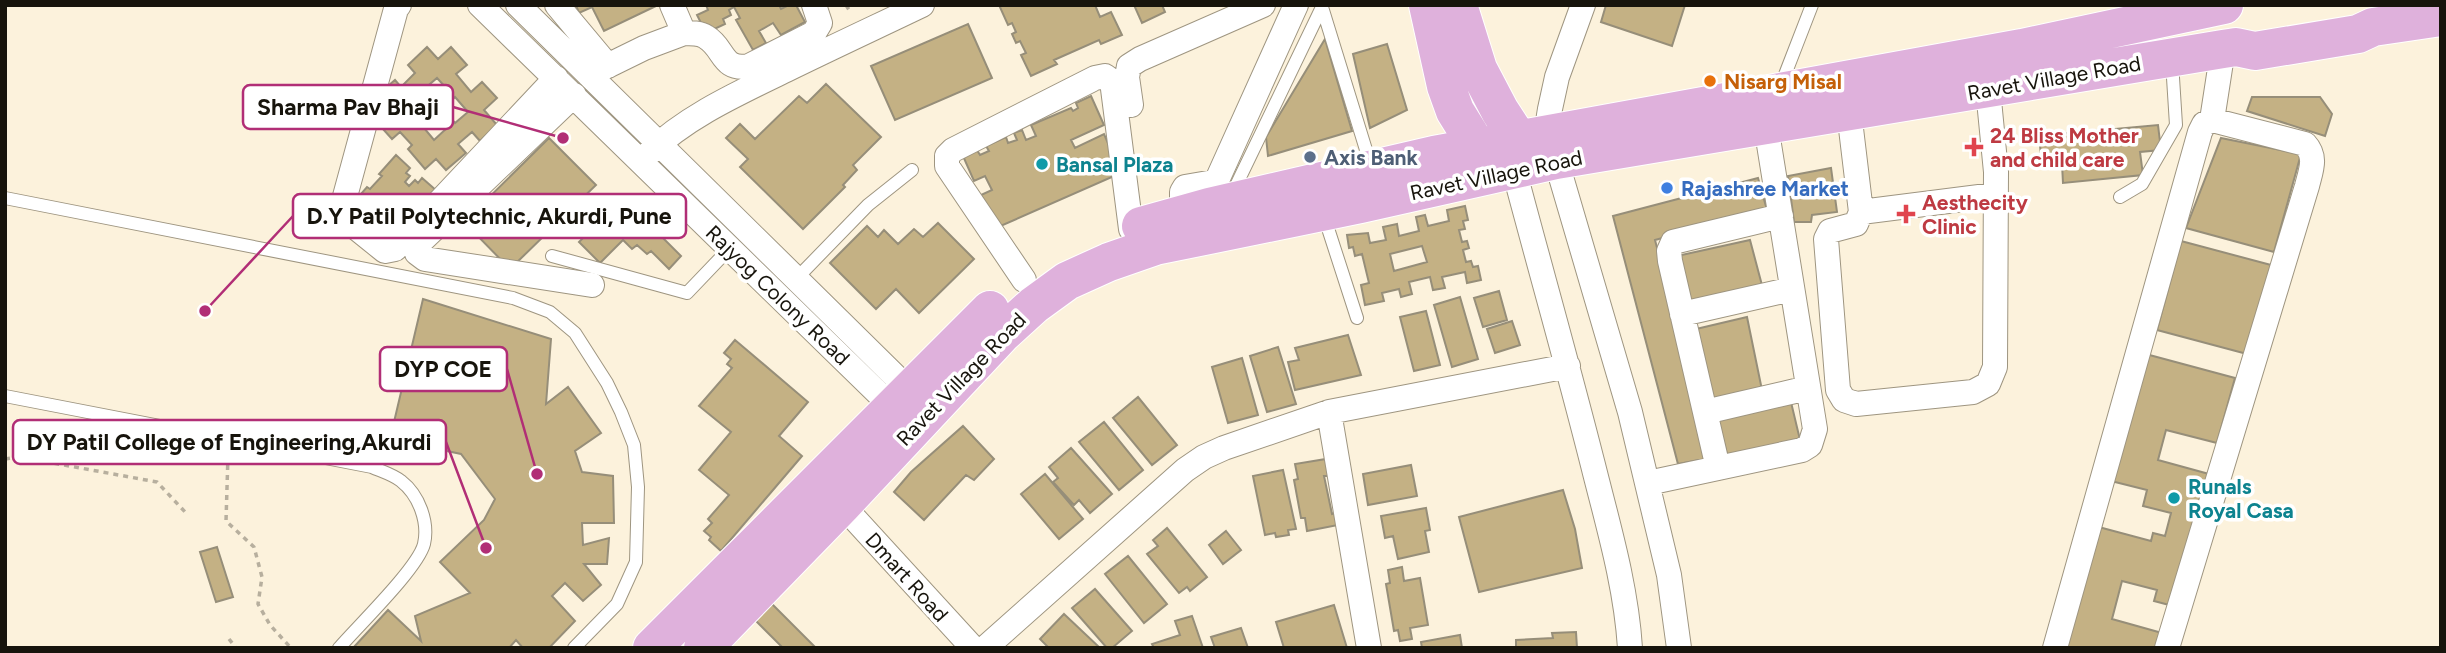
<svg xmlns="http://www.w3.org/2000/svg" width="2446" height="653" font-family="Figtree,sans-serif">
	<rect width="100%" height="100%" fill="#fcf2dc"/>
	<path fill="#c4b184" stroke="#968e79" stroke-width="2" fill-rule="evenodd" d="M576,5H658L604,31L592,7L579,13Z
		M706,5H779L781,9L789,5H796L805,22L781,35L773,23L759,31L766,43L753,50L736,20L740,18L734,7L729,10L731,15L723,19L725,24L706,33L697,15L708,10Z
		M999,5H1095L1100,17L1111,12L1122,35L1101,44L1099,40L1054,60L1057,64L1031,76L1021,55L1026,53L1020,41L1016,43L1012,34L1016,32L1012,23L1008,25Z
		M1134,5H1162L1165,12L1142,23Z
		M1606,5H1685L1672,46L1601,22Z
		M968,24L992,78L895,120L871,66Z
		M1325,39L1352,131L1268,156L1266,137Z
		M1387,44L1407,110L1370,128L1353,54Z
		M427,47L438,59L451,47L467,65L456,74L471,92L482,82L497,98L484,110L497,125L480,141L472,132L458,144L466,153L446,170L436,159L425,169L408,149L412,145L400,132L392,139L374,119L385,110L374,98L395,80L401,87L415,73L408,65ZM437,78L449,91L440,99L432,90L427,95L423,90ZM417,95L421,100L415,105L423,113L413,121L402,109ZM455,97L468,112L455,123L447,114L452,110L447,105ZM440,120L447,128L434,140L424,128L431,121L434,125Z
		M826,84L881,137L853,165L857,170L843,185L845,187L803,229L740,167L748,159L726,138L740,124L755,139L799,96L807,103Z
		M1091,96L1104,125L1071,140L1075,148L1104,134L1121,173L996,228L981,195L992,190L985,176L974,181L963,156L977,150L980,155L989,151L986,146L1006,137L1008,143L1017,140L1014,133L1022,130L1026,140L1036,136L1031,125L1071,108L1073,111L1078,108L1076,103Z
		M2252,97H2320L2332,114L2325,136L2247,111Z
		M2158,125L2161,150L2140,152L2143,175L2063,183L2062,164L2042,165L2039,136Z
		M549,138L596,185L564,216L544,196L528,212L548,232L510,269L464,222Z
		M2221,138L2301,154L2274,252L2186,228Z
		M396,155L410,168L406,173L410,176L405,182L409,186L415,180L418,183L422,178L437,191L421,210L417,207L403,223L388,245L373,227L376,224L373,222L378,217L371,212L367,216L365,214L362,217L348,209L367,187L370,189L382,176L379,174Z
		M1831,168L1837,212L1812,215L1811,222H1794L1788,176Z
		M1758,178L1767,210L1655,240L1711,458L1678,464L1613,216Z
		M623,198L681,256L669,269L651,251L647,254L637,245L632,249L623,240L600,263L579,242Z
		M1465,206L1468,220L1463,221L1465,229L1459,230L1462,242L1467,241L1469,248L1463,250L1466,262L1471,261L1473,267L1478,266L1481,280L1467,283L1465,272L1442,277L1445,288L1433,290L1430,277L1409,282L1412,294L1401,297L1399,289L1382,293L1384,301L1365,305L1361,285L1369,283L1362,254L1355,256L1353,247L1349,248L1347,235L1368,233L1370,243L1386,240L1383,227L1397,224L1399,236L1419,231L1416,217L1425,215L1428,226L1449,221L1447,210ZM1422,246L1427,262L1394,271L1390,254Z
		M938,223L974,259L919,313L896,289L876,309L830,263L867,226L878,237L884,230L898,244L914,229L923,237Z
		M1750,240L1763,289L1689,307L1677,256Z
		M2181,241L2271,265L2247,354L2157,330Z
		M1499,291L1507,320L1483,327L1474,298Z
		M1460,297L1478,359L1452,367L1434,305Z
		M423,299L551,339L546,404L568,387L601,433L575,451L582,472L613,476L614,523H582L583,545L609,538L607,564H584L601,585L583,601L565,583L552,596L575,621L549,648H523L516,640L509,648H353L388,610L421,641L415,616L470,593L440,562L484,520L495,499L461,454L390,439Z
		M1426,311L1440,365L1414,371L1400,317Z
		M1747,317L1762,390L1713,402L1696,329Z
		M1512,321L1520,345L1495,353L1487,329Z
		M1348,335L1361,375L1295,390L1288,362L1299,360L1295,348Z
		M735,340L808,402L779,436L802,456L721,551L709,540L711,537L704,531L712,523L708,519L729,495L699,470L731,432L699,406L732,368L727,364L731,359L724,353Z
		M1278,347L1296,404L1267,412L1250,356Z
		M2142,353L2235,378L2217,443L2166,430L2158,460L2209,474L2173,606L2154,601L2157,590L2122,581L2112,619L2162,633L2158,648H2062L2095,526L2151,541L2153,533L2165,536L2171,513L2143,506L2147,490L2107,480Z
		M1242,358L1258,415L1228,423L1212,367Z
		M1138,397L1177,445L1152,465L1113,418Z
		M1790,398L1801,444L1729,462L1717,416Z
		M1104,422L1143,470L1119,490L1079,442Z
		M963,426L994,459L974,480L966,475L924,520L894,492L911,472Z
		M1071,448L1112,494L1090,513L1079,500L1074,505L1053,482L1058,478L1049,467Z
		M1326,459L1329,476H1324L1332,514L1336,513L1338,525L1307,531L1305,518H1301L1294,480L1298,479L1295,464Z
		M1411,465L1417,496L1368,505L1363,474Z
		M1283,470L1296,529L1288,530L1289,535L1276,537L1275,533L1265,535L1253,476Z
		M1045,474L1083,519L1059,539L1021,494Z
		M1563,490L1575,529L1582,568L1479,592L1459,517Z
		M1426,508L1430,530L1425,531L1429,552L1398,559L1393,536L1385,538L1381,516Z
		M1167,528L1207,577L1190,591L1187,587L1179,593L1147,554L1158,546L1153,540Z
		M1226,531L1241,550L1223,564L1209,545Z
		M217,547L233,597L216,602L200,552Z
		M1128,556L1167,604L1144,623L1105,574Z
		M1402,567L1404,581L1420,578L1428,625L1410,628L1412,639L1400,641L1398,630L1394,631L1386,584L1390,583L1388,570Z
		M1095,589L1132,631L1112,648H1107L1072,608Z
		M771,603L816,648H783L755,620Z
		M1334,605L1347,648H1284L1276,622Z
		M1064,614L1100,648H1049L1040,639Z
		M1192,616L1203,648H1154L1152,644L1180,635L1175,621Z
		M1241,628L1248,648H1215L1211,637Z
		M1576,632L1577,648H1516V640L1553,638L1552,633Z
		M1460,635L1462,648H1422L1421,642Z"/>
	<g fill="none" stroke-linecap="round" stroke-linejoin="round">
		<defs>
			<path id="service" d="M1781,85L1812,5
				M1232,194L1322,7L1371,166
				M2120,197L2142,184L2176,125L2172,62
				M5,198L513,298L550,312L575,333L607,383L621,412L634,445L638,487L636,562L617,604L574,648
				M1324,216L1357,318
				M552,256L687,293L730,248
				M796,279L868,205L912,170
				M5,396L372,467C381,471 394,475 401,481C419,495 429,522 424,544C418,568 358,626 339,648"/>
			<path id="minor" d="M399,5L396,9L341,211L344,218L385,251L395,249L556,78
				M480,5L880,395L900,398L908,406
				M518,5L898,379L900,398
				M557,5L608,66
				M1583,5L1557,77L1550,109L1546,134L1556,160L1630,412L1669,575L1679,648
				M684,33C691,33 700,33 706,37C725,48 721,71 749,66L814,33L820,23L814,5
				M589,75L644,48L684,33L672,5
				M574,95L418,244L417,253L425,259L592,285
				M1131,105L1127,77L1129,66L1140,59L1263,5
				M1849,112L1861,212L1856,224L1830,231L1826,239L1838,390L1844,400L1856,404L1973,392L1988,384L1995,367L1996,172L1988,90
				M2212,120L2223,49
				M649,153C687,116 739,93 786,70C831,48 876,27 922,5
				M1514,170C1540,268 1568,366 1593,465C1608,525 1626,585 1630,648
				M1861,212L1995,195
				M1182,214V192L1185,187L1214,182L1218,178L1296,5
				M1024,280L947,166V156L953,150L1095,78L1105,76L1112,81L1131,229
				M1682,314L1792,289
				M1329,412L1369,648
				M1705,412L1808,388
				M1718,468L1670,261L1669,251L1673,242L1781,216
				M1648,483L1802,450L1810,445L1815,429L1766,126
				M842,505L973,648
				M985,648L1185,470L1204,457L1224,448L1329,412L1568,366
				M2055,648L2200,132L2204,124L2212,120L2305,144C2317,157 2311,170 2307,186L2167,648"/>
			<path id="primary" d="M1428,5L1446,86L1455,111L1478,148L1498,160
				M1458,5L1478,69L1500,111L1519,140L1540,152
				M1141,226L1209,207L1434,155L2022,48L2224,5
				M652,648L990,310
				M703,648L842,505L1002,334L1034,305L1067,281L1109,262L1155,246L1361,204L1556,160L2223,49L2236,47L2255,51L2358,34L2373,27L2441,17"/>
		</defs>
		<use href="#service" stroke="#9e9580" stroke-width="14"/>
		<use href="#minor" stroke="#9e9580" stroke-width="26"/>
		<use href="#primary" stroke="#fff" stroke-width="40"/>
		<path stroke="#b7af9e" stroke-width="3.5" stroke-dasharray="5 5" stroke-linecap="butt" d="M846,5L851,13
			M228,455L226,521L254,547L262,577L258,604L270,625L291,648
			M5,459L20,457L157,482L187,514
			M229,639L236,648"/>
		<use href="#service" stroke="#fff" stroke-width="12"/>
		<use href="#minor" stroke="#fff" stroke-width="24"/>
		<use href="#primary" stroke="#dfb1dc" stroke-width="38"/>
	</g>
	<circle fill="#e8710a" stroke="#fff" stroke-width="2.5" cx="1710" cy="81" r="7"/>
	<g fill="#e0444e" stroke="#fff" stroke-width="2.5">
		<path d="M1970.5 136.5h7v7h7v7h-7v7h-7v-7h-7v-7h7z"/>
		<path d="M1902.5 203.5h7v7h7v7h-7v7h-7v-7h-7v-7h7z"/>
	</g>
	<circle fill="#5c6f8a" stroke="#fff" stroke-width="2.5" cx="1310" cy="157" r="7"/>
	<g fill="#0f9aa8" stroke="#fff" stroke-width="2.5">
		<circle cx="1042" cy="164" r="7"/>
		<circle cx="2174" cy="498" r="7"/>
	</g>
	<circle fill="#3f7fe0" stroke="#fff" stroke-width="2.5" cx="1667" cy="188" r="7"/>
	<g text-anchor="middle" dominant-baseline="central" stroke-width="7" stroke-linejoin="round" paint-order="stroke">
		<g font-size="21" fill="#17140c" stroke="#fff">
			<text transform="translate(2054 78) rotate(-10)">Ravet Village Road</text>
			<text transform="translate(1496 175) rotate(-12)">Ravet Village Road</text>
			<text transform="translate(778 295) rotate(44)">Rajyog Colony Road</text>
			<text transform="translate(961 379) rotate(-46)">Ravet Village Road</text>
			<text transform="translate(907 577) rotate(48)">Dmart Road</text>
		</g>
		<g font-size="21" font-weight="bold" fill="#c56008" stroke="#fff" text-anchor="start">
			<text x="1724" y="81">Nisarg Misal</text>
		</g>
		<g font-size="21" font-weight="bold" fill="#be3a42" stroke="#fff" text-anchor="start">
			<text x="1990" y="135">24 Bliss Mother<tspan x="1990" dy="24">and child care</tspan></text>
			<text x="1922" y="202">Aesthecity<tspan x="1922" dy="24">Clinic</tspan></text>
		</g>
		<g font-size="21" font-weight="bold" fill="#4e5e75" stroke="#fff" text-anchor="start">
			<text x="1324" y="157">Axis Bank</text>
		</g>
		<g font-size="21" font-weight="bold" fill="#0d838f" stroke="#fff" text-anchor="start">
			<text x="1056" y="164">Bansal Plaza</text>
			<text x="2188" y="486">Runals<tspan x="2188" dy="24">Royal Casa</tspan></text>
		</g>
		<g font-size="21" font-weight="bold" fill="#366cbe" stroke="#fff" text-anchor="start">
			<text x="1681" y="188">Rajashree Market</text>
		</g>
	</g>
	<path fill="none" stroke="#b12e76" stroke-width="2.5" d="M563 138L453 107M205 311L293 216M537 474L507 369M486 548L446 442"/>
	<g fill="#b12e76" stroke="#fff" stroke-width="2.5">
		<circle cx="563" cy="138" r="7"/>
		<circle cx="205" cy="311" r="7"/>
		<circle cx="537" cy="474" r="7"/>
		<circle cx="486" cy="548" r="7"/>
	</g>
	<g fill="#fff" stroke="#b12e76" stroke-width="2.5">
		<rect x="243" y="85" width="210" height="44" rx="7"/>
		<rect x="293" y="194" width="393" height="44" rx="7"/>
		<rect x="380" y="347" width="127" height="44" rx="7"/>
		<rect x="13" y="420" width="433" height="44" rx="7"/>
	</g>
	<g font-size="23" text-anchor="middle" font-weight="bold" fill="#17140c">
		<text x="348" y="115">Sharma Pav Bhaji</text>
		<text x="489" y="224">D.Y Patil Polytechnic, Akurdi, Pune</text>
		<text x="443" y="377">DYP COE</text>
		<text x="229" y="450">DY Patil College of Engineering,Akurdi</text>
	</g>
	<rect width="2446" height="653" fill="none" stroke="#17140c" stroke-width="14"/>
</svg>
